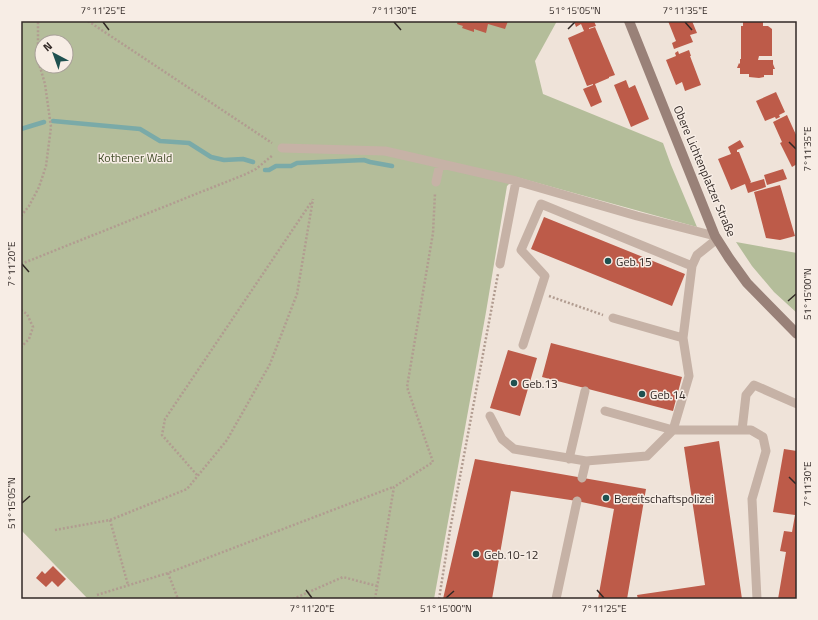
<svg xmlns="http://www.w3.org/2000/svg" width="818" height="620" font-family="'Titillium Web',sans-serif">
	<rect width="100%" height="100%" fill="#efe3d9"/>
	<path fill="#b4bd9a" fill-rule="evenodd" d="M21,21H557L535,61L543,94L663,143L671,165L697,227L516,177L507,186L486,312L434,599H88L22,531L21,532ZM42,42H66V66H42Z
		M736,242L797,253V313L774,292L752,266Z"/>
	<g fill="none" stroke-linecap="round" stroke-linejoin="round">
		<path stroke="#7aaaa8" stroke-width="4.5" d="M53,121L140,129L160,141L189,143L211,157L224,160L243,159L253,162
			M21,129L44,122
			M265,170H269L276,166H291L297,163L364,160L370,162L392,166"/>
	</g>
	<path fill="#bd5b49" d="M458,21H508L505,29L488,24L486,33L474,29V32L462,28L463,26L457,24Z
		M574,21H587V22L594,21L596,26L589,28V29L595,27L615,75L609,77V78L595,84L602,102L591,107L583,89L593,85V84L587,86L568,38L584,31L581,24L576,27Z
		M668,21H692L697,33L690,35L693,42L674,49L672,43L676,41Z
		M743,21H763V26H768L772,29V56H759L758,60H773V64L775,69H773V75H764V77L759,78L749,77V74H740V68H737L739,63L740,64V59H741V26H743Z
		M689,50L691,56H690L701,85L685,91L682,82L676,85L666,60L676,56L675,53L678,51L679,54Z
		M626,80L629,88L635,85L649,119L631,127L614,85Z
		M776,92L785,112L779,115L780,117L776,119L775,117L765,121L756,101Z
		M787,115L797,137V164L792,167L780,143L782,142L773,122Z
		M740,140L744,147L737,150V152H739L751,182L750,183L764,179L766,187L748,193L745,184L731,190L718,159L731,154L728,147Z
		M783,169L787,179L767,185L764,175Z
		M780,185L795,236L780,240L766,238L754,192Z
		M544,217L685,274L672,306L531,249Z
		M551,343L682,377L673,411L542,377Z
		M508,350L537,358L520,416L490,408Z
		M719,441L742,599H638L637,595L705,585L684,447Z
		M784,449L797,451V599H778L786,552L780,551L784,531L792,532L795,515L773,512Z
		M475,459L646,489L627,599H598L614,509L577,501L511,491L492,599H443Z
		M53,566L66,579L58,587L52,581L46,587L36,578L42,571L45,574Z"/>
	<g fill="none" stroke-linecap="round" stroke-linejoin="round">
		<path stroke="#b19c90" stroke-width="2.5" stroke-dasharray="2 2" stroke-linecap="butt" d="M88,21L272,143
			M21,216L29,206L39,187L46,166L51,127L45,84L38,60V21
			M21,264L246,174L256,169L273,155
			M549,296L603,315
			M21,310L27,314L33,327L29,339L21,347
			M197,475L162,435L165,419L312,201
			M110,520L128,585
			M55,530L110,520L187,489L227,440L270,364L297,294L313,199
			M168,573L178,599
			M97,595L168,573L393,487
			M293,599L343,577L377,586
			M375,599L394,487L433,462L407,387L433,233L435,193
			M439,599L450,530L498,274"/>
		<path stroke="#c6b2a6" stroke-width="9" d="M282,148L385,151L516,181L637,216L715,236
			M436,182L440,164
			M500,264L516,181
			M613,318L683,338
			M523,345L545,276L521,250L541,204L692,266
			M605,411L673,430H751L763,437L766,451L752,499L757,599
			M490,416L502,439L514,449L586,461L647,456L673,430L689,376L683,338L692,266L697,255L717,239
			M742,430L746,395L754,385L797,404
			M569,459L585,391
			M582,478L586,461
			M556,599L577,501"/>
		<path stroke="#998178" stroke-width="10" d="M629,21L715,236L729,258L747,283L797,334"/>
	</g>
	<path fill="none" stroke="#322926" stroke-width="1.5" d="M103,22L109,30M394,22L401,30M685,22L692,30M568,29L575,22M789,142L796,149M22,264L29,272M788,301L796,294M789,477L796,484M22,503L30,496M306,590L312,598M597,590L604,598M446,598L454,591"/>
	<g fill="#1f5150" stroke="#f7ede5" stroke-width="1.5">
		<circle cx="608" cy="261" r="4"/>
		<circle cx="514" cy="383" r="4"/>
		<circle cx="642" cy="394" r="4"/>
		<circle cx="606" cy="498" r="4"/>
		<circle cx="476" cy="554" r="4"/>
	</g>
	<g text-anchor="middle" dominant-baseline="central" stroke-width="3" stroke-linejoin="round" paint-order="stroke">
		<g font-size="12" fill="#454f2c" stroke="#f7ede5">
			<text x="135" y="157">Kothener Wald</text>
		</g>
		<g font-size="12" fill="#322926" stroke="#f7ede5">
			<text transform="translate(705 171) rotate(67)">Obere Lichtenplatzer Straße</text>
		</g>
		<g font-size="12" fill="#322926" stroke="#f7ede5" text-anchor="start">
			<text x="616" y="261">Geb.15</text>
			<text x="522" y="383">Geb.13</text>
			<text x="650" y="394">Geb.14</text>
			<text x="614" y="498">Bereitschaftspolizei</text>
			<text x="484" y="554">Geb.10-12</text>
		</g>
	</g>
	<rect width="818" height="620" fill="none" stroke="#f7ede5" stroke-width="44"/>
	<g transform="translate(54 54) rotate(319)"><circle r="19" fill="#f7ede5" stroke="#a89f99"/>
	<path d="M0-3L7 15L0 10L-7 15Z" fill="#1f5150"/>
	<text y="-6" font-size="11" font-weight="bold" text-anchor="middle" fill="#322926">N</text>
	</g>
	<rect x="22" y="22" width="774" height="576" fill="none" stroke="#322926" stroke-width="1.5"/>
	<g font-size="10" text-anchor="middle" fill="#322926">
		<text x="103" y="14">7°11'25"E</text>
		<text x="394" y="14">7°11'30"E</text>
		<text x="575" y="14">51°15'05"N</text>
		<text x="685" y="14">7°11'35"E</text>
		<text transform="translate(807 149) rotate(-90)" y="4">7°11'35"E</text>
		<text transform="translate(11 264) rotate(-90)" y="4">7°11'20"E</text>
		<text transform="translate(807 294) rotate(-90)" y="4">51°15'00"N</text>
		<text transform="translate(807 484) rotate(-90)" y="4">7°11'30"E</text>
		<text transform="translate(11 503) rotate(-90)" y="4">51°15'05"N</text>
		<text x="312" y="612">7°11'20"E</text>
		<text x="446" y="612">51°15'00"N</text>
		<text x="604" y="612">7°11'25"E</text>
	</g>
</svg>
